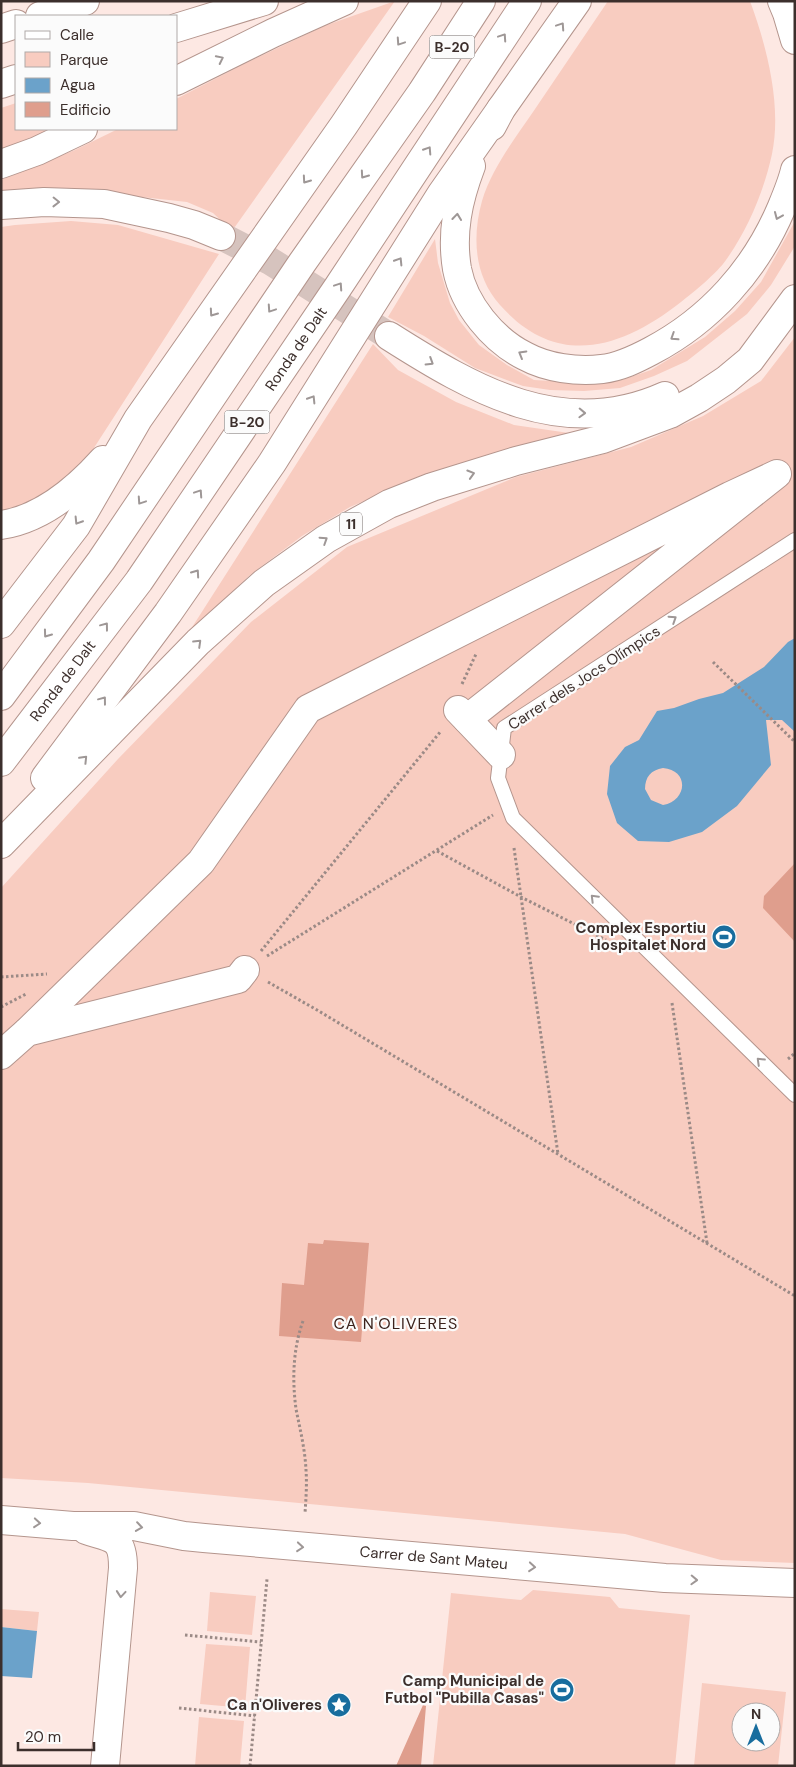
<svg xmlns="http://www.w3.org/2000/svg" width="796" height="1767" font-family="'DM Sans',sans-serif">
	<rect width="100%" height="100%" fill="#fde8e3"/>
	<path fill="#f8ccc0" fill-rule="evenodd" d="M395,1L232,231L213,213L187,202L78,190L1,193V180L75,150L118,129H176V99L244,64L324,26Z
		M608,1H750C767,47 782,106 772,154C764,191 748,229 726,260C717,273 694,292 681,302C621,349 557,369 500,305C474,276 472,237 482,201C492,168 514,140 533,112C558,75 583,38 608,1Z
		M16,103V129H54L1,152V108Z
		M71,221L118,225L219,254L81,468C57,489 34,504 1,510V227L15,225Z
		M795,221V246L771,285L747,314L687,361L654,376L620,388L584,391L550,390L523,386L475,368L424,336L388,317L435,239L438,263L450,303L459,320L479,345L507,365L534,380L587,383L622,380L651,370L705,337L735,311L761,282Z
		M795,337V1563L721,1560L625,1534L88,1483L1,1478V888L118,759L251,622L347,547L516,477L631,447L703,416L761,381Z
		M373,344L398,370L456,402L514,425L569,433L406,483L350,507L302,536L250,575L189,632Z
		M533,1590L610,1597L619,1608L690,1615L675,1766H433L451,1593L521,1600Z
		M210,1592L256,1596L252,1635L207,1631Z
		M1,1609L39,1612L37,1631L1,1627Z
		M206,1644L250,1647L245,1708L200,1704Z
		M702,1683L786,1692L778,1766H694ZM741,1712H771V1742H741Z
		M199,1717L244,1721L240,1766H195Z"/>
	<path fill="#6ba2ca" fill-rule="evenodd" d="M795,638V732L782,720H766L771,765L737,806L702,832L669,842L638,841L617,823L607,794L610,766L625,747L639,740L657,711L674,708L699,699L723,693L764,667L788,642ZM663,768C689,770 688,800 663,805L651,800L645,789C645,777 651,770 663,768Z
		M1,1627L37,1631L32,1678L1,1676Z"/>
	<path fill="#df9e8d" d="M795,863V942L763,908L764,896Z
		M324,1240L369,1243L361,1342L279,1336L282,1283L304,1285L308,1243L323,1244Z
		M423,1705L426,1706L421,1766H396Z"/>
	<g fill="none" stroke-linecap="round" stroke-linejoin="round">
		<path stroke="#d6c3be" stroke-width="28" stroke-dasharray="28 14" stroke-linecap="butt" d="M221,236L270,261L389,336"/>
		<defs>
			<path id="lane" d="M795,540L504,728L498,778L513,818L795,1095"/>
			<g id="street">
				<path d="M458,710L501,755"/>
				<path d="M27,1032L201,862L308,709L730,496L777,474L467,719"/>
				<path d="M1,1055L27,1032L238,979L245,970"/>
				<path id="s1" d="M1,1520L73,1526H134L184,1536L204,1538L665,1578L795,1583"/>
				<path d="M86,1530C113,1539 123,1536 123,1568L105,1766"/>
			</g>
			<g id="highway">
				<path d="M782,1L787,13L795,40"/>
				<path d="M40,16L85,1"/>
				<path d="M176,28L264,1"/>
				<path d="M1,29L16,24"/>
				<path d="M176,81L273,33L344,1"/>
				<path d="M1,84L16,79"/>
				<path d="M492,126L501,109L577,1"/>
				<path d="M1,164L37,151L83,129"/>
				<path d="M471,166C458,200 451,233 457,269C464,305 493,340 525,356C547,368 577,372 602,369C620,367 636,359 651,351C710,320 755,270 781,209C786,197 792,183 795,170"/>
				<path d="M1,205L44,202L104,204L169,218L194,225L221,236"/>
				<path d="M389,336C474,390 563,442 665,396"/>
				<path d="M1,525C42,519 76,490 103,460"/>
				<path d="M1,624L76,526L138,419L344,125L427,1"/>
				<path d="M1,696L101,561L302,263L422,92L481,1"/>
				<path id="s2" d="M1,762L139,581L338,287L527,1"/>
				<path d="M45,778L168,613L272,463L442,193L501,109"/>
				<path d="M1,844L198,642L264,583L326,539L389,504L432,487L516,461L603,439L670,414L699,398L726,380L750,360L795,299"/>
			</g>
		</defs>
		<use href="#lane" stroke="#b4958d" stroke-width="16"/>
		<use href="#street" stroke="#b4958d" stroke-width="30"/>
		<use href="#highway" stroke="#b4958d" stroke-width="30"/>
		<path stroke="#9b8a86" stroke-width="3" stroke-dasharray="2.5 2.5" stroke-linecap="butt" d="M713,662L794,741
			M462,684L476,654
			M514,848L558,1154
			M437,851L521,897L606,940
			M261,951L441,731
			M267,956L493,815
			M1,977L47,974
			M268,982L317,1010L795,1296
			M672,1003L707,1243
			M1,1007L26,994
			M788,1059L795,1053
			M303,1321C293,1349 292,1379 296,1409C300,1429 305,1449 306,1470C307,1484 306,1499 305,1513
			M185,1635L261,1642
			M179,1708L255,1716
			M250,1766L267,1579"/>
		<use href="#lane" stroke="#fff" stroke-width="14"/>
		<use href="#street" stroke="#fff" stroke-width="28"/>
		<use href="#highway" stroke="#fff" stroke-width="28"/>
	</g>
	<defs><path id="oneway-chevron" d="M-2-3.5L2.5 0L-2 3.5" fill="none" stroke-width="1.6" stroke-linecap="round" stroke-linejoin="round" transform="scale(1.25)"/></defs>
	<g stroke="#9e9796">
		<use href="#oneway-chevron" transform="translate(561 26) rotate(-56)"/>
		<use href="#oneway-chevron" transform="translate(503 37) rotate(-56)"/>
		<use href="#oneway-chevron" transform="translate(400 42) rotate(124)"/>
		<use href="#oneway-chevron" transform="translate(220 59) rotate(-26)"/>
		<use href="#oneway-chevron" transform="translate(428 150) rotate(-57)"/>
		<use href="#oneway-chevron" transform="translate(364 175) rotate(125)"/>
		<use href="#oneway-chevron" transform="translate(306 180) rotate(125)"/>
		<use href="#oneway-chevron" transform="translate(56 202) rotate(1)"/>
		<use href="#oneway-chevron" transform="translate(778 216) rotate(113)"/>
		<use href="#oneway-chevron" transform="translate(457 217) rotate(-84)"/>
		<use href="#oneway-chevron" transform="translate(399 261) rotate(-58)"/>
		<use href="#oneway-chevron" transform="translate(339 286) rotate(-56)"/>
		<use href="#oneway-chevron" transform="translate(271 309) rotate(124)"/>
		<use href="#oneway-chevron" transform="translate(213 313) rotate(125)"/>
		<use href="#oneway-chevron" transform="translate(674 337) rotate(147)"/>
		<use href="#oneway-chevron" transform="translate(522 354) rotate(-150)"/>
		<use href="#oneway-chevron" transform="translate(430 362) rotate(32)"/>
		<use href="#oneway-chevron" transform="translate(312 399) rotate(-58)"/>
		<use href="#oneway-chevron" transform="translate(582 413) rotate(2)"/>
		<use href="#oneway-chevron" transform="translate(471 474) rotate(-17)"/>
		<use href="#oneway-chevron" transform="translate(199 493) rotate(-56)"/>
		<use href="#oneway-chevron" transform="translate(141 501) rotate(124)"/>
		<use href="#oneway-chevron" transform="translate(78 521) rotate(122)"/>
		<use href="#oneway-chevron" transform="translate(324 540) rotate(-33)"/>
		<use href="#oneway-chevron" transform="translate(196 573) rotate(-55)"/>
		<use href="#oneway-chevron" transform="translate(673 619) rotate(-33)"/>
		<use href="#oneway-chevron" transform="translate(105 626) rotate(-53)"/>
		<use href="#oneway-chevron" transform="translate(47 634) rotate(126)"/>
		<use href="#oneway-chevron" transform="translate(198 643) rotate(-44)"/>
		<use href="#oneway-chevron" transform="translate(103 700) rotate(-53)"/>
		<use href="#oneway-chevron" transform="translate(84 759) rotate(-46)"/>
		<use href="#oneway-chevron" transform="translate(594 898) rotate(-135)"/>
		<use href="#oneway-chevron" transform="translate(760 1061) rotate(-136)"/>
		<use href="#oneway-chevron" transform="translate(37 1523) rotate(5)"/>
		<use href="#oneway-chevron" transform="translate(139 1527) rotate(8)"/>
		<use href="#oneway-chevron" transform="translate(300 1547) rotate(5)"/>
		<use href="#oneway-chevron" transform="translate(532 1567) rotate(5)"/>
		<use href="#oneway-chevron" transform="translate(694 1580) rotate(2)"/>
		<use href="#oneway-chevron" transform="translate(121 1594) rotate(95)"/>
	</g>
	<defs>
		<symbol id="stadium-disc" viewBox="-11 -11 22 22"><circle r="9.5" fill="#186d9e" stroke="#fbfbfb"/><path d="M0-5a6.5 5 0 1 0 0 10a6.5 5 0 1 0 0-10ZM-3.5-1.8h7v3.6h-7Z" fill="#fff"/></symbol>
		<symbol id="sight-disc" viewBox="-11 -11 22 22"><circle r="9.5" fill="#186d9e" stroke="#fbfbfb"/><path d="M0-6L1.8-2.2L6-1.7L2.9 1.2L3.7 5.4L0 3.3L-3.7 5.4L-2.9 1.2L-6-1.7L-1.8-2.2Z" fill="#fff"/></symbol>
	</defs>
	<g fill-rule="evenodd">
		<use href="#stadium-disc" x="710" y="923" width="28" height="28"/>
		<use href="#stadium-disc" x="548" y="1676" width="28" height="28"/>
		<use href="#sight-disc" x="325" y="1691" width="28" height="28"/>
	</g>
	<g text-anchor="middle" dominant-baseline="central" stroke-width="4.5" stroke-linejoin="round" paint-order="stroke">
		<g fill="#fbfbfb" stroke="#756c6a" stroke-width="1">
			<rect x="429.5" y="35.5" width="45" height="23" rx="4"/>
			<rect x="224.5" y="410.5" width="45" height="23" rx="4"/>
			<rect x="340" y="512.5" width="22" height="23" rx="4"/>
		</g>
		<g font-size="14" font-weight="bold" fill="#3c2f2c">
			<text x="452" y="47">B-20</text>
			<text x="247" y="422">B-20</text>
			<text x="351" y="524">11</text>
		</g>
		<g font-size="15" fill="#3c2f2c" stroke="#fbfbfb">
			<text stroke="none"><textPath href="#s2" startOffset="508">Ronda de Dalt</textPath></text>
			<text transform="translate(584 678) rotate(-33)">Carrer dels Jocs Olímpics</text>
			<text stroke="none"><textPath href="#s2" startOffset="102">Ronda de Dalt</textPath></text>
			<text stroke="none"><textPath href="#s1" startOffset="435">Carrer de Sant Mateu</textPath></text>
		</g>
		<g font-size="15" font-weight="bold" fill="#3c2f2c" stroke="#fbfbfb" text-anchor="end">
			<text x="706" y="928">Complex Esportiu<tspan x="706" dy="17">Hospitalet Nord</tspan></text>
			<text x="544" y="1681">Camp Municipal de<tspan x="544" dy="17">Futbol "Pubilla Casas"</tspan></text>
			<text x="322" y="1705">Ca n'Oliveres</text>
		</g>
		<g font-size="16" letter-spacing="1" fill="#3b221c" stroke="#fbfbfb">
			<text x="396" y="1323">CA N'OLIVERES</text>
		</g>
	</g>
	<rect width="796" height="1767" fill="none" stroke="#3c2f2c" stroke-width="5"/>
	<rect x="15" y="15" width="162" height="115" fill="#fbfbfb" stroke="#afa9a8"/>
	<rect x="25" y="31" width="25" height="8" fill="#ffffff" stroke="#afa9a8"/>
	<text x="60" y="40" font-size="15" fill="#3c2f2c">Calle</text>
	<rect x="25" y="52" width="25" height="15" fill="#f8ccc0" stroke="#afa9a8"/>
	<text x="60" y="65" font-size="15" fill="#3c2f2c">Parque</text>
	<rect x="25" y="78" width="25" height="15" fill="#6ba2ca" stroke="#afa9a8"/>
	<text x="60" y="90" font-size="15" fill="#3c2f2c">Agua</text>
	<rect x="25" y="102" width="25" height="15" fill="#df9e8d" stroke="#afa9a8"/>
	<text x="60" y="115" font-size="15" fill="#3c2f2c">Edificio</text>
	<g transform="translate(756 1727)"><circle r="24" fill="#fbfbfb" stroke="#afa9a8"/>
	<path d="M0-4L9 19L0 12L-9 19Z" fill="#186d9e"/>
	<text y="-8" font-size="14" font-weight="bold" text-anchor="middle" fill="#3c2f2c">N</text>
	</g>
	<path d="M18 1742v8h76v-8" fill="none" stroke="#3c2f2c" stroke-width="2.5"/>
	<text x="25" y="1742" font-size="15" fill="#3c2f2c" stroke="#fbfbfb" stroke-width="4" paint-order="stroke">20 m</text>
</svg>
